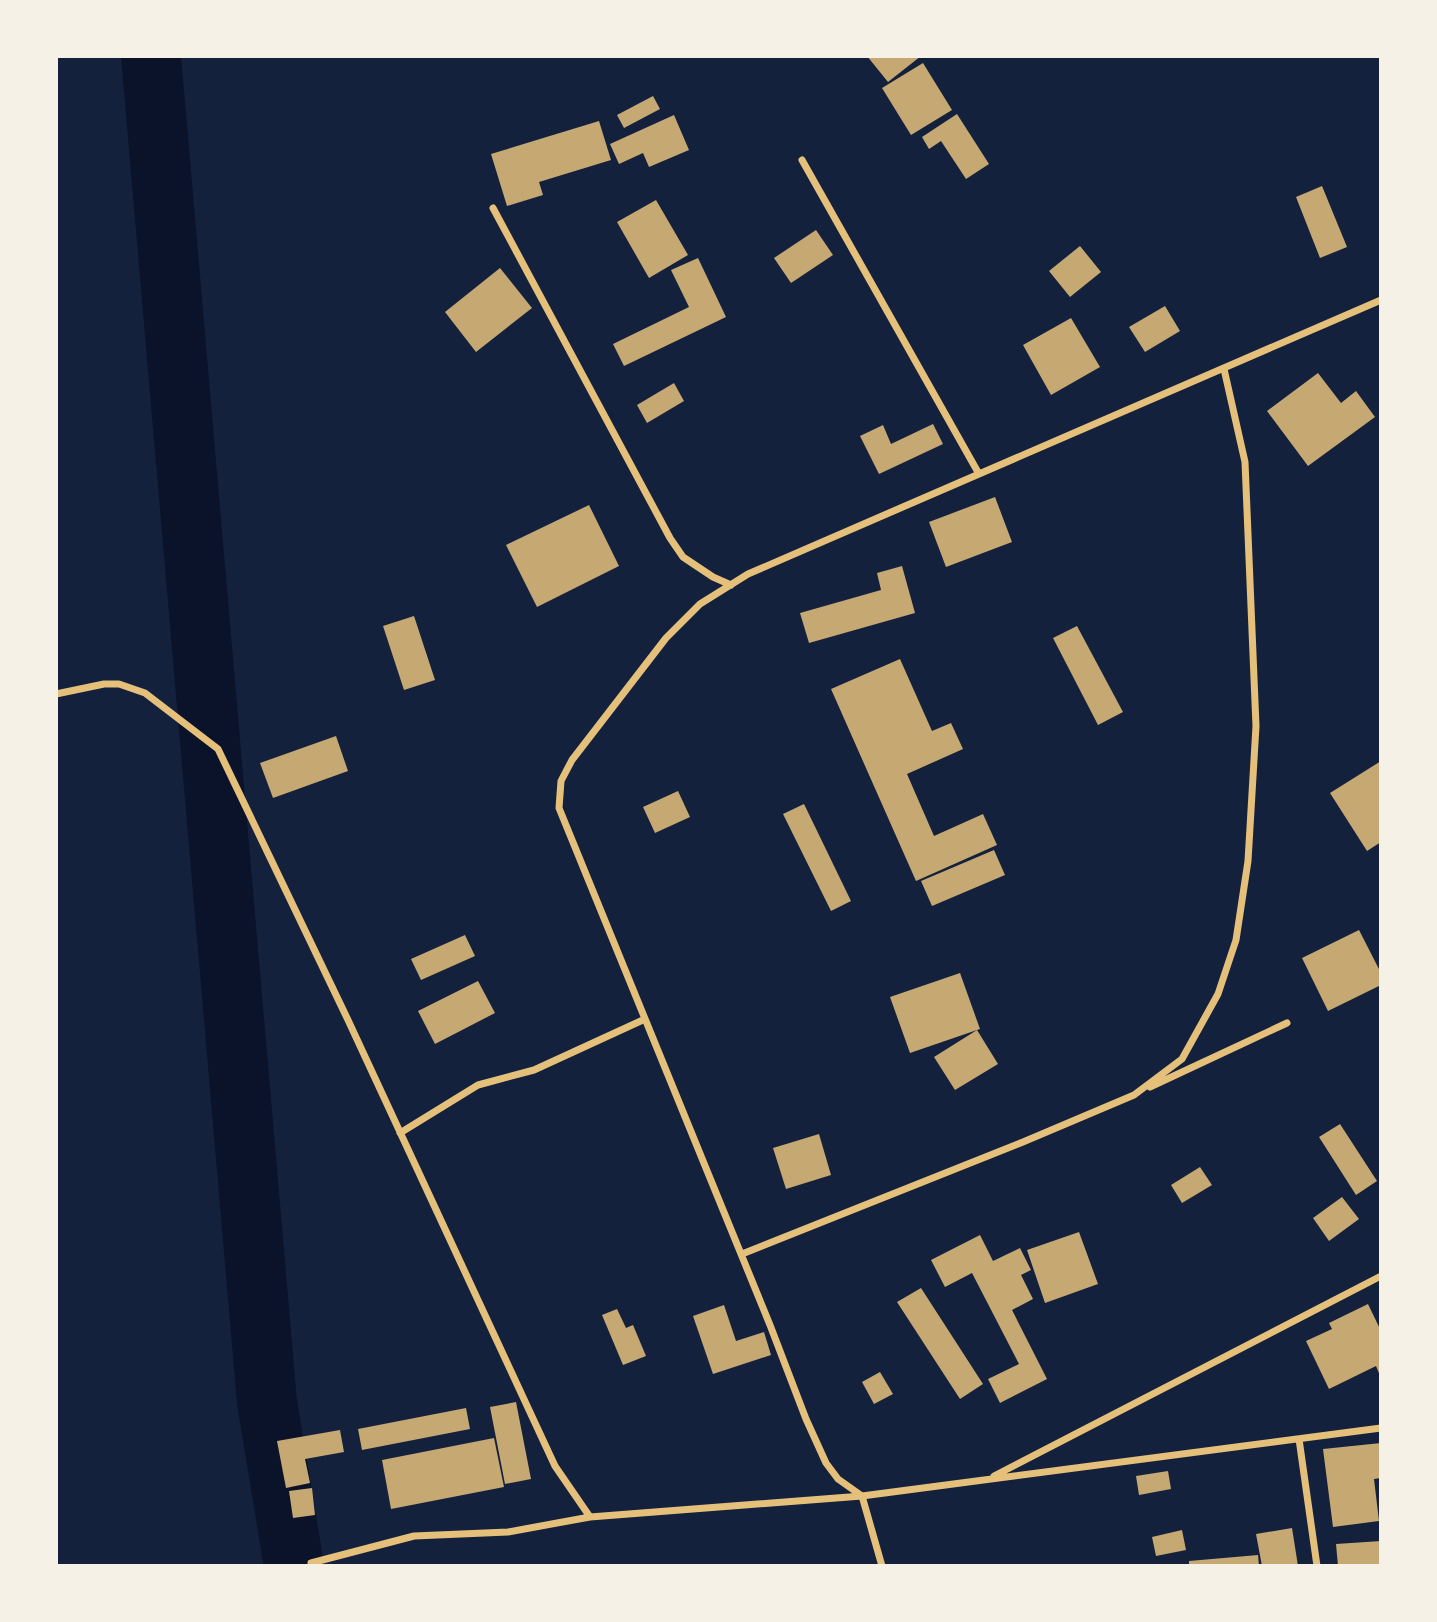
<svg xmlns="http://www.w3.org/2000/svg" width="1437" height="1622" font-family="'PT Sans',sans-serif">
	<rect width="100%" height="100%" fill="#14213d"/>
	<g fill="none" stroke-linecap="round" stroke-linejoin="round">
		<path stroke="#0b132b" stroke-width="60" d="M151,56L267,1402L294,1566"/>
	</g>
	<path fill="#c6a872" d="M867,56H921L888,82Z
		M923,63L952,110L911,135L882,88Z
		M653,96L660,109L624,128L617,115Z
		M957,114L989,164L966,179L941,141L929,149L922,137Z
		M674,115L689,150L649,167L643,153L619,164L610,144Z
		M599,121L611,160L539,182L543,195L507,206L491,154Z
		M1322,186L1347,247L1320,258L1296,197Z
		M656,200L688,255L649,278L617,222Z
		M816,230L833,255L791,283L774,258Z
		M1080,246L1101,272L1070,297L1049,271Z
		M698,258L726,317L624,366L613,344L689,307L671,270Z
		M500,268L532,308L476,352L445,312Z
		M1165,306L1180,331L1145,352L1129,327Z
		M1071,318L1100,367L1051,395L1023,345Z
		M1318,373L1341,403L1356,391L1375,417L1308,466L1267,411Z
		M674,383L684,401L647,423L637,405Z
		M933,424L943,444L879,474L860,436L883,425L891,444Z
		M995,497L1012,542L946,567L929,522Z
		M589,505L619,566L537,607L506,545Z
		M902,566L915,613L809,643L800,613L881,590L877,573Z
		M414,616L435,680L404,690L383,626Z
		M1077,626L1123,712L1098,725L1053,638Z
		M900,659L932,731L951,723L963,749L907,774L934,836L983,814L997,845L916,881L831,689Z
		M336,736L348,771L273,798L260,763Z
		M1381,761V842L1367,851L1330,793Z
		M678,791L690,817L655,833L643,807Z
		M804,804L851,901L831,911L783,814Z
		M994,850L1005,875L932,906L921,881Z
		M1359,930L1381,973V985L1328,1011L1302,958Z
		M465,935L475,956L421,980L411,959Z
		M960,973L980,1029L977,1030L998,1064L955,1090L934,1057L977,1030L910,1053L890,997Z
		M478,981L495,1013L435,1044L418,1011Z
		M1340,1124L1377,1181L1356,1195L1319,1137Z
		M819,1134L831,1175L786,1189L773,1148Z
		M1200,1167L1212,1185L1182,1203L1171,1185Z
		M1342,1197L1359,1219L1329,1241L1313,1218Z
		M1079,1232L1098,1284L1045,1303L1027,1250Z
		M980,1235L993,1261L1020,1248L1031,1270L1021,1275L1033,1299L1012,1310L1047,1379L1000,1403L988,1379L1019,1364L972,1273L945,1287L931,1260Z
		M921,1288L983,1384L960,1399L897,1302Z
		M1368,1304L1381,1331V1378L1376,1366L1329,1389L1306,1341L1332,1329L1329,1323Z
		M724,1305L736,1341L764,1332L771,1355L713,1374L693,1316Z
		M617,1309L626,1328L633,1325L646,1356L623,1365L602,1315Z
		M880,1372L893,1394L874,1404L862,1382Z
		M516,1402L531,1479L505,1484L490,1407Z
		M466,1408L470,1429L362,1450L358,1429Z
		M340,1430L344,1452L305,1459L310,1483L286,1488L277,1441Z
		M494,1438L504,1487L391,1509L382,1460Z
		M1381,1443V1478L1374,1479L1379,1521L1333,1527L1323,1449Z
		M1168,1471L1171,1489L1139,1495L1136,1476Z
		M312,1488L315,1515L293,1518L289,1491Z
		M1292,1528L1298,1566H1262L1256,1534Z
		M1182,1530L1186,1550L1156,1556L1152,1537Z
		M1381,1541V1566H1338L1336,1544Z
		M1258,1555L1259,1566H1189V1561Z"/>
	<g fill="none" stroke-linecap="round" stroke-linejoin="round">
		<path stroke="#e5c07b" stroke-width="7" d="M802,160L979,474
			M493,208L670,538L683,557L713,577L731,585
			M56,694L104,684H119L145,693L218,749L348,1020L555,1466L590,1517L862,1496L1381,1428
			M1150,1087L1287,1023
			M400,1133L478,1085L534,1070L645,1019
			M742,1254L1023,1142L1134,1095L1182,1059L1218,994L1236,940L1248,861L1256,726L1245,462L1224,369
			M1299,1439L1317,1566
			M994,1476L1381,1276
			M311,1563L414,1536L508,1532L590,1517
			M882,1566L862,1496L838,1479L826,1463L806,1419L770,1325L559,808L561,781L572,760L666,638L700,604L748,574L1381,300"/>
	</g>
	<rect width="1437" height="1622" fill="none" stroke="#f6f1e7" stroke-width="116"/>
</svg>
